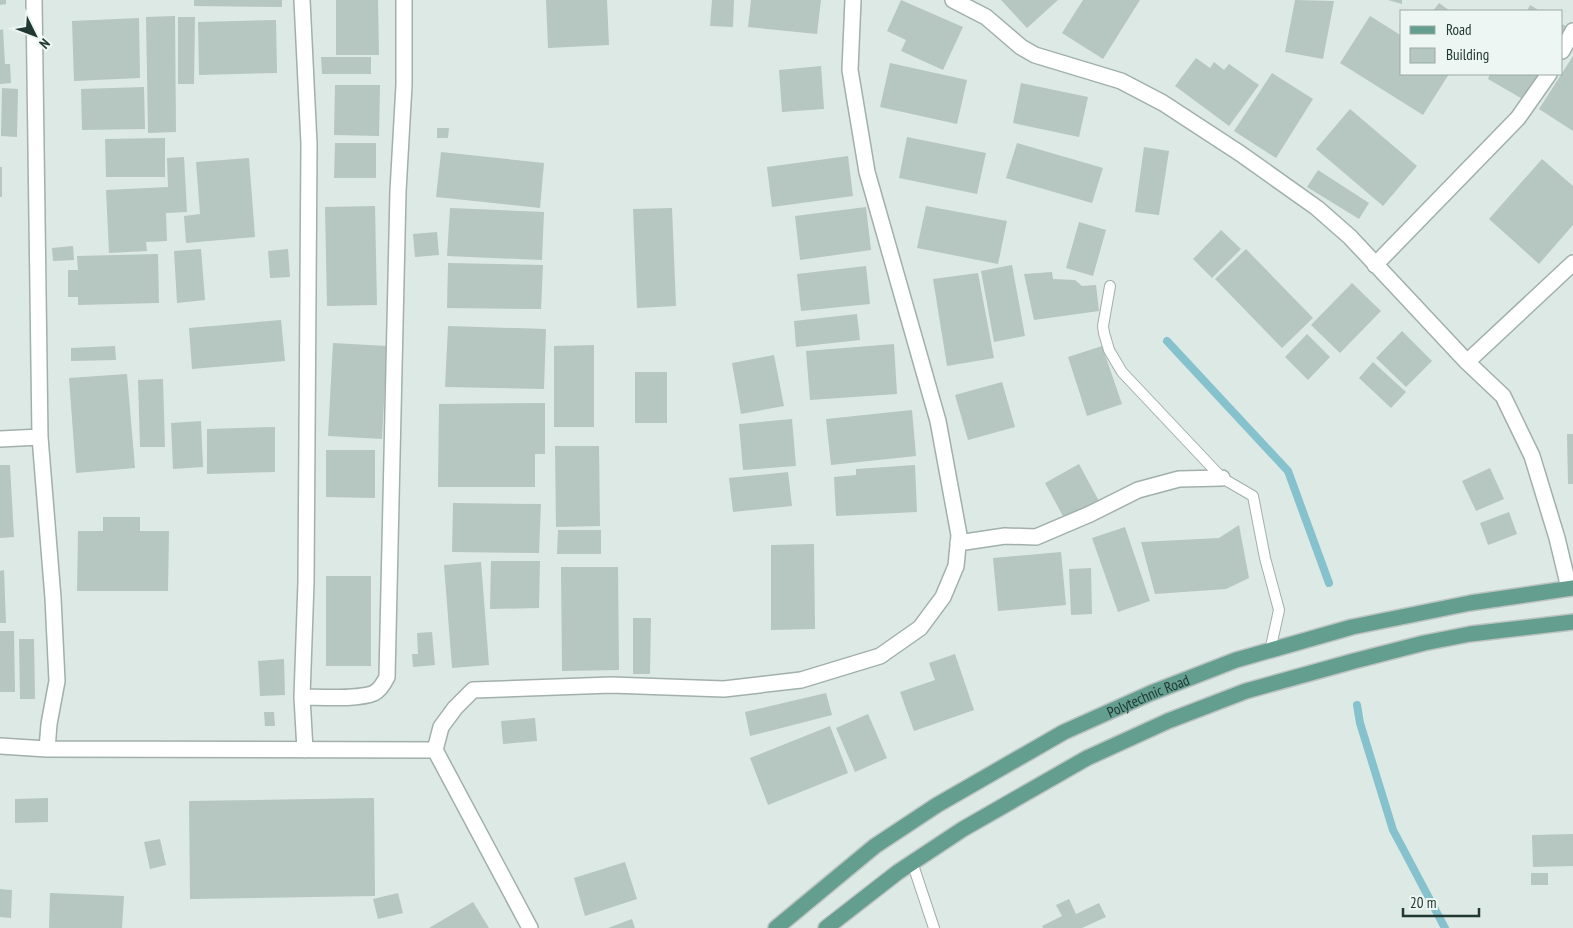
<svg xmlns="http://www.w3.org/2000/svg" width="1573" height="928" font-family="'PT Sans Narrow',sans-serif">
	<rect width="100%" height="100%" fill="#dde9e4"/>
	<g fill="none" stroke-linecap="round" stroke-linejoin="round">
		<path stroke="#86c2ce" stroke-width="8" d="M1167,341L1288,471L1329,583
			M1357,705L1360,723L1393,830L1445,928"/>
	</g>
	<path fill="#b6c6c0" d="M0,0H6V4L0,5Z
		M194,0H282V7L194,6Z
		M336,0H378L379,55H336Z
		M546,0H607L609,45L548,48Z
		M712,0H734L733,27L710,26Z
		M751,0H821L817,34L748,27Z
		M901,0L963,27L943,70L901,51L906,40L887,31Z
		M1001,0H1058L1027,28Z
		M1083,0H1140L1103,59L1062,33Z
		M1295,0L1334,1L1323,59L1285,52Z
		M1388,0H1402V4Z
		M1439,3L1450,11H1433Z
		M1530,5L1540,11H1527Z
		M175,16L176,132L148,133L146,17Z
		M1370,16L1402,36V74H1449L1423,115L1340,63Z
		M178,17H195L194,84H178Z
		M139,18L140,78L74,81L72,21Z
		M276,20L277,73L199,75L198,22Z
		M1562,24L1569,28L1562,40Z
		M3,29L5,64H10L11,83L0,84V30Z
		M1573,56V131L1539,109Z
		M321,57H371V74H322Z
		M1196,58L1210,68L1214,62L1224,70L1229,64L1259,85L1229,126L1175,86Z
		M890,63L967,80L957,124L880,107Z
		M821,66L824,109L782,112L779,70Z
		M1272,73L1313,99L1276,158L1234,131Z
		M1490,74H1542L1526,101L1488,79Z
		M1021,83L1088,97L1079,137L1013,123Z
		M335,85H380L379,136L334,135Z
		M144,87L145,129L82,130L81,89Z
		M2,88L18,89L17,137L1,136Z
		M1350,109L1417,166L1383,206L1316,149Z
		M437,128H449L448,138H437Z
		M907,137L986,153L977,194L899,178Z
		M165,138V177H106L105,139Z
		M335,143H376V178H334Z
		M1017,143L1103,168L1092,203L1006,178Z
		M1144,147L1169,151L1159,215L1135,212Z
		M441,152L544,163L540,208L436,197Z
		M848,156L853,196L772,207L767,167Z
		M184,157L187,212L166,213L167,241L146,242L147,251L109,253L106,190L168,187L167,158Z
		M249,158L255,237L186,243L184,216L200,214L196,162Z
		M1542,159L1573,186V225L1539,264L1489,219Z
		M0,167H2V197H0Z
		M1318,170L1369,203L1359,219L1307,187Z
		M375,206L377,305L327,306L325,207Z
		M926,206L1007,221L998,264L917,248Z
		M866,207L871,250L800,260L795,216Z
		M450,208L544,212L542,260L447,256Z
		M672,208L676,306L637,308L633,209Z
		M1079,222L1106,230L1093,276L1066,268Z
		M1221,230L1241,249L1212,278L1193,259Z
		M437,232L439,255L415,257L413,234Z
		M73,246L74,260L53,261L52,248Z
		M201,249L205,300L177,303L174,251Z
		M288,249L290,277L270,278L268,251Z
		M1246,249L1313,318L1282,348L1215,279Z
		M158,254L159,303L78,305V297H68V270H78L77,256Z
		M448,263L543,265L541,309L447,308Z
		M1012,265L1025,336L994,342L981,271Z
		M866,266L870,304L801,311L797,274Z
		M1052,272L1053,279L1075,280L1082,286L1096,285L1099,311L1034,320L1024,274Z
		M978,273L994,358L947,366L933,279Z
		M1352,283L1381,311L1340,353L1311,325Z
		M857,314L860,340L796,347L794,321Z
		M281,320L285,361L192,369L189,328Z
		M448,326L546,329L544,389L445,387Z
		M1402,331L1432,361L1406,387L1376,358Z
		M1307,334L1330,357L1308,380L1285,357Z
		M333,343L387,346L382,439L328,436Z
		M894,344L897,394L810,400L806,351Z
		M594,345V427H554V346Z
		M115,346L116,360L71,361V348Z
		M1102,346L1122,404L1087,416L1068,357Z
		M774,355L784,406L741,414L732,363Z
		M1373,362L1406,392L1391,408L1359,378Z
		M635,372H667V423H635Z
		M127,374L135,468L76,473L69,378Z
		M163,379L165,447H140L138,380Z
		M1002,382L1015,427L968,440L955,395Z
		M545,403V454H535V487H438L439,404Z
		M912,410L916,456L831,465L826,419Z
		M792,419L796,466L743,470L739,424Z
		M201,421L203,467L173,469L171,423Z
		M275,427V472L207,474V429Z
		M1567,434H1573V484H1568Z
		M555,446H599L600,526L556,527Z
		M326,450H375V498L326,497Z
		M1079,464L1099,501L1065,520L1045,483Z
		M0,465H10L14,537L0,538Z
		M915,465L917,512L836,516L834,477L856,475V469Z
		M1490,468L1504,499L1476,511L1462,481Z
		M788,472L792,506L733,512L729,478Z
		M453,503L541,504L539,553L452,552Z
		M1509,512L1517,534L1488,545L1480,523Z
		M103,517H140V531H169L168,591H77L78,531H103Z
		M1239,525L1249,578L1226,589L1155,594L1141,542L1219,538Z
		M1125,527L1150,601L1118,612L1092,538Z
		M558,530H601V554H557Z
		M814,544L815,629L771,630V545Z
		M1061,552L1066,605L998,611L993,558Z
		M491,561H540L539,608L490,609Z
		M481,562L489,665L452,668L444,565Z
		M561,567H618L619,670L562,671Z
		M1091,568L1092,614L1071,615L1069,569Z
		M4,570L6,623H0V571Z
		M326,576H371V666H326Z
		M633,618H651L650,674H633Z
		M0,631H14L15,692H0Z
		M432,632L435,665L413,667L412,654H418L417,633Z
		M19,639H34L35,699H20Z
		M955,654L974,710L914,731L900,692L935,680L929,663Z
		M284,659L285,695L260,696L258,661Z
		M826,693L832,715L750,736L745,712Z
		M264,712H274L275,726H265Z
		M868,714L887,758L855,772L836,728Z
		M535,718L537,741L503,744L501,721Z
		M830,726L848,773L768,805L750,758Z
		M48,798V822L15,823V799Z
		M374,798L375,896L190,899L189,801Z
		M1573,834V866L1533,867L1532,835Z
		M160,839L166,865L150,869L144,842Z
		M625,862L637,899L585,916L574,878Z
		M1531,873H1548V885H1531Z
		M0,889L12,890L11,918L0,917Z
		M50,893L124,896L122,928H49Z
		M398,893L403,913L378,919L373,899Z
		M1069,899L1076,914L1099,903L1106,917L1082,928H1043L1042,926L1062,916L1056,905Z
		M473,902L489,928H429Z
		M632,919L635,928H608Z"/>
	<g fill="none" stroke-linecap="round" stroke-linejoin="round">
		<defs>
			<path id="service" d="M1110,286L1103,326L1104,333L1109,350L1122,372L1222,478L1253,496L1265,558L1279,610L1270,651
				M912,862L934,928"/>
			<path id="minor" d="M34,0L40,437L53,598L57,681L49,724L47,749
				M302,0L309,144L306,582L302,697L305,750
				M953,0L986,17L1021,47L1035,55L1121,81L1163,103L1241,154L1317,208L1350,237L1467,362L1503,396L1532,456L1557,538L1569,588
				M1562,51L1573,31
				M1375,265L1518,118L1549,74
				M1467,362L1573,263
				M0,439L40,437
				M958,543L1005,536L1036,537L1090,514L1138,490L1179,479L1222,478
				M302,697C320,697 358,700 374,693C380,690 384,683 387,677L398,191L404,85V0
				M0,746L47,749L435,750L441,727L455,708L473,690L611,685L724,689L801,680L880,656L920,628L943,597L956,566L959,535L938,421L867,172L850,70L853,0
				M435,750L530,928"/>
			<g id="primary">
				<path id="s1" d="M776,928L875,846L937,805L1064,732L1151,693L1236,660L1352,627L1470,603L1573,588"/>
				<path d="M826,928L898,872L963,829L1087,758L1168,721L1246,691L1354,661L1424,643L1470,634L1573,622"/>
			</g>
		</defs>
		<use href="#service" stroke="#a1b0ab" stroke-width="12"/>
		<use href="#minor" stroke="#a1b0ab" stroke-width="18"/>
		<use href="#primary" stroke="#bcc3c1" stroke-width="18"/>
		<use href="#service" stroke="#fff" stroke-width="10"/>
		<use href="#minor" stroke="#fff" stroke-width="15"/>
		<use href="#primary" stroke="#639e8f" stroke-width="15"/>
	</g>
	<g text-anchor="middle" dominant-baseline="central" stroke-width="4.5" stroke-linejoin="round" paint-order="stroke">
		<g font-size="15" fill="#203831" stroke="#edf6f2">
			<text stroke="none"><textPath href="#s1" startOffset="441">Polytechnic Road</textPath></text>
		</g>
	</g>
	<rect x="1400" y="10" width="162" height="65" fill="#edf6f2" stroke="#9baaa5"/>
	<rect x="1410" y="26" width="25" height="8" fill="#639e8f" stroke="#9baaa5"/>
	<text x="1446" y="35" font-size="15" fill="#203831">Road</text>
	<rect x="1410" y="48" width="25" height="15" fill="#b6c6c0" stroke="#9baaa5"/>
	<text x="1446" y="60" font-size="15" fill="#203831">Building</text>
	<g transform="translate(35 35) rotate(132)" stroke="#edf6f2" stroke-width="4" paint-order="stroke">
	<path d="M0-4L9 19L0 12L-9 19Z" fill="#203831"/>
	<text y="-8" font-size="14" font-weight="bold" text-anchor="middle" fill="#203831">N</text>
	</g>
	<path d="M1403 908v8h76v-8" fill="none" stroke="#203831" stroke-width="2.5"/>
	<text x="1410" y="908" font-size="15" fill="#203831" stroke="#edf6f2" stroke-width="4" paint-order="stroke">20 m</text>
</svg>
